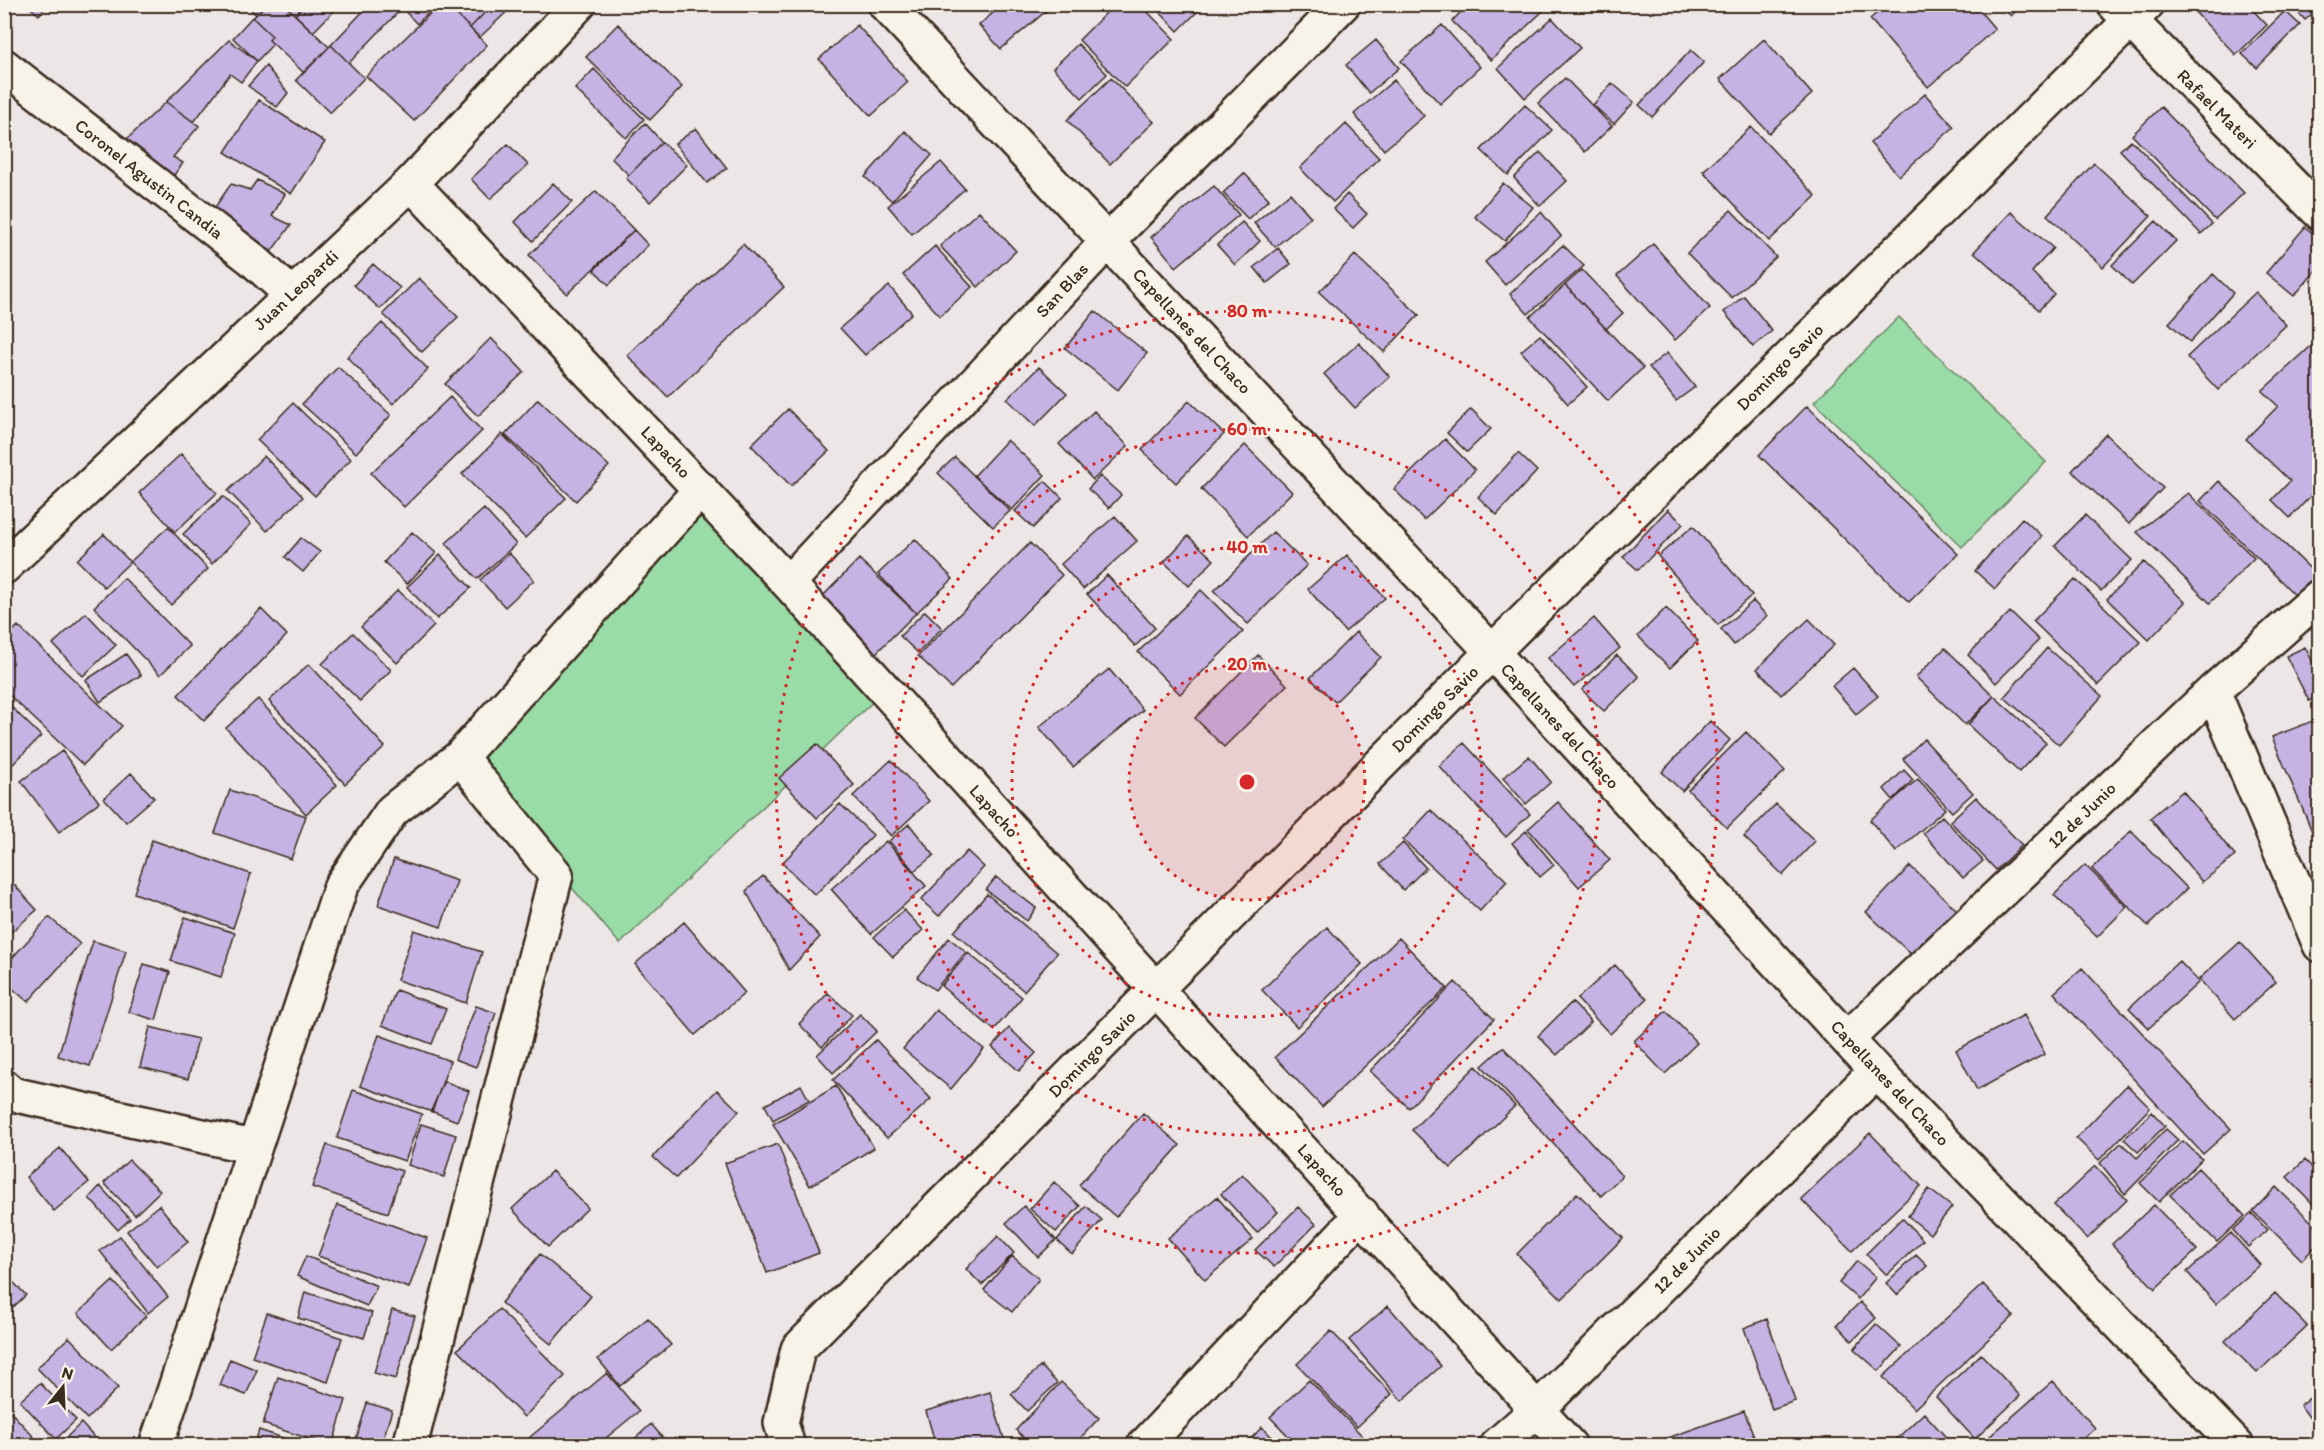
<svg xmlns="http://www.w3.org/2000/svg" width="2324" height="1450" font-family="Itim,sans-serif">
	<rect width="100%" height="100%" fill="#ede6e7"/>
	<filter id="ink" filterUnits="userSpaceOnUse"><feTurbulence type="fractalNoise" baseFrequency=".0167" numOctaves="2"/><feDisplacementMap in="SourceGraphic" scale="12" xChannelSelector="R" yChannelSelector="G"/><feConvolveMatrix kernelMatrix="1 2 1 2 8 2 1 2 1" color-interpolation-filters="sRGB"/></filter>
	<g filter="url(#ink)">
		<path fill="#99dca7" stroke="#6a8362" stroke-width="1.5" d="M1899,317L2046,462L1962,547L1814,402Z
			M701,489L884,691L620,944L460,757Z"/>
		<path fill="#c6b3e4" stroke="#3b2a1e" stroke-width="1.5" d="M26,4H48L39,15Z
			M246,4H266L256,15Z
			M266,4H284L329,47L304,73L269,40L272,36L253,18Z
			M284,4H306L295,15Z
			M306,4H341L313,32L295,15Z
			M370,4H406L349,63L331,45Z
			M406,4H437L417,24L402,8Z
			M440,4H446L487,45L414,121L366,76Z
			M446,4H493L470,28Z
			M493,4H515L479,38L470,28Z
			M1003,4H1051L1052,6L1001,49L979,25Z
			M1115,4H1140L1174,39L1125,87L1079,40Z
			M1152,4H1192L1198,11L1178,31Z
			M1469,4H1536L1543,11L1491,60L1452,21Z
			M1887,4H1974L1995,29L1928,87L1870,19Z
			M1999,4H2023L2011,16Z
			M2202,4H2247L2267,25L2236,55L2194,11Z
			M2290,4H2320V7L2305,20Z
			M2285,11L2300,25L2257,68L2242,54Z
			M252,17L272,36L269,40L273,44L257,61L233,38Z
			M1552,18L1580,48L1525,98L1498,68Z
			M618,24L682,87L650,120L586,57Z
			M857,25L908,82L871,116L819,59Z
			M1442,25L1480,67L1440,104L1401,61Z
			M1764,39L1812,94L1769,133L1720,79Z
			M229,40L257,61L241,82L230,74L194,122L166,102Z
			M1376,40L1399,68L1369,93L1346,65Z
			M1078,44L1107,74L1082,98L1053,68Z
			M331,45L364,78L330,113L296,80Z
			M1691,50L1704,62L1652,117L1639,105Z
			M266,66L288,93L277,107L248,86Z
			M594,69L644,119L626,138L575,89Z
			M1111,78L1154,122L1110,164L1067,120Z
			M1565,78L1612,126L1585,152L1538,103Z
			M1394,80L1424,116L1384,150L1354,114Z
			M1612,83L1634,102L1614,124L1593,105Z
			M1925,94L1954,127L1899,176L1870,143Z
			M259,100L325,142L291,194L225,152Z
			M166,102L199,126L173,157L183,163L171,179L123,143Z
			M1525,105L1552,130L1508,175L1481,150Z
			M2161,107L2244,193L2215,220L2132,135Z
			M645,123L662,142L629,175L611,158Z
			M1346,124L1379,158L1333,202L1300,168Z
			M1751,127L1816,196L1769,241L1703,171Z
			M696,128L727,168L707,183L675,144Z
			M905,131L932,155L892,201L865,177Z
			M2131,140L2212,224L2201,234L2120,150Z
			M662,142L687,165L650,202L626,178Z
			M508,144L528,165L490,199L471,179Z
			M1540,152L1567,181L1540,206L1514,178Z
			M941,162L965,189L912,234L888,206Z
			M2094,163L2151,216L2103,267L2047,215Z
			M1244,173L1269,199L1248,219L1223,193Z
			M257,180L285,194L272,216L291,225L268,256L213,210L231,184L250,190Z
			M553,183L572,202L533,241L515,222Z
			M1503,183L1533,207L1505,241L1475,217Z
			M1214,186L1239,215L1176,267L1151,237Z
			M596,191L634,230L567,294L529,255Z
			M1290,193L1311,217L1275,247L1254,223Z
			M1347,194L1367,214L1353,228L1333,209Z
			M1731,210L1776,257L1732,298L1687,253Z
			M979,211L1016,251L978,287L940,246Z
			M1541,212L1561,236L1505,285L1485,262Z
			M2011,212L2053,248L2032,272L2054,294L2039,310L1974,252Z
			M2156,221L2176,241L2132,285L2112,265Z
			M1242,222L1260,241L1235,265L1217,245Z
			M2305,227L2320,239V266L2294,296L2266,273Z
			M634,230L648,245L609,285L594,270Z
			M743,244L784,287L668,397L627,355Z
			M1653,244L1710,308L1675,340L1617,276Z
			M1563,245L1584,266L1528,314L1510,294Z
			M935,246L972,287L940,316L903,275Z
			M1278,248L1291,264L1267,283L1254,267Z
			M1355,255L1419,315L1384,352L1319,292Z
			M373,264L400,288L380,309L354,285Z
			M1582,270L1623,313L1606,329L1565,285Z
			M2213,274L2233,293L2190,342L2169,323Z
			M419,278L458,317L422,352L383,314Z
			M1565,285L1643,368L1608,401L1530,317Z
			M889,286L912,313L865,355L840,328Z
			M2256,292L2286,325L2218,390L2187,357Z
			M1744,296L1772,331L1753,347L1724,312Z
			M1095,311L1147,353L1118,390L1065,348Z
			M382,323L428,369L393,404L347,357Z
			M1540,335L1587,387L1568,404L1521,351Z
			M491,338L524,372L478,416L445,384Z
			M2320,338V486L2290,518L2272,500L2290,481L2246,439L2278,406L2262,391Z
			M1359,343L1390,377L1355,408L1324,374Z
			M1667,353L1695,387L1676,401L1649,367Z
			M338,367L391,415L356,453L302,404Z
			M1039,367L1067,393L1035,426L1007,399Z
			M450,397L482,431L404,507L371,473Z
			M538,399L609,466L576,501L505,435Z
			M1189,401L1224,434L1176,483L1142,450Z
			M293,403L351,459L315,496L257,440Z
			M1807,406L1958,554L1909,602L1759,455Z
			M788,409L829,451L791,486L751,445Z
			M1471,409L1491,429L1467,452L1447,433Z
			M1094,411L1128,446L1093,480L1059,444Z
			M502,434L566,498L525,538L462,474Z
			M2106,434L2163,488L2129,524L2072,471Z
			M1445,439L1475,470L1424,520L1394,489Z
			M1007,440L1045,475L1012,510L974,476Z
			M1245,445L1292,492L1248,536L1201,489Z
			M1518,453L1537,471L1497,515L1478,497Z
			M181,454L217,493L175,532L139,493Z
			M264,456L303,497L267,531L228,491Z
			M955,457L1010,511L993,527L938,473Z
			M1100,476L1121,495L1109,508L1088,489Z
			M1045,481L1062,498L1033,528L1015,511Z
			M2219,481L2320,578V583L2301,601L2200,501Z
			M2188,493L2254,558L2210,603L2137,532Z
			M223,496L251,524L212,564L183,534Z
			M484,509L516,544L477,579L446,543Z
			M1668,509L1683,524L1638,570L1623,557Z
			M2085,515L2132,560L2101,591L2055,546Z
			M1115,516L1137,541L1083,589L1061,564Z
			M2022,518L2042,536L1995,589L1975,571Z
			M1693,526L1752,595L1718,625L1658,556Z
			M168,527L208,569L171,605L130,562Z
			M412,532L436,553L407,584L384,562Z
			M1273,532L1307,565L1248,624L1214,591Z
			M104,534L130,562L104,587L77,560Z
			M1188,536L1214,560L1189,586L1164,562Z
			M301,538L320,552L303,572L285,557Z
			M915,539L953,579L916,613L878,574Z
			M1030,543L1062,575L951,688L918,656Z
			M509,553L534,580L505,607L480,580Z
			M440,555L471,588L437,619L407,587Z
			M1347,555L1385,598L1345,632L1308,589Z
			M859,559L916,613L875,654L820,599Z
			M2144,562L2185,602L2149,640L2107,599Z
			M1107,575L1155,628L1135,646L1087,594Z
			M124,578L190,646L160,675L94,607Z
			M2075,579L2141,642L2098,685L2033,621Z
			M398,590L434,626L397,663L361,627Z
			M1201,590L1243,632L1180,694L1138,652Z
			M1753,601L1767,616L1734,645L1721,629Z
			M1666,608L1698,641L1670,668L1638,636Z
			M261,609L287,635L204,721L178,695Z
			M925,611L942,628L918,653L900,636Z
			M2010,612L2039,640L1996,683L1968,655Z
			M86,613L116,645L83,676L53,644Z
			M1594,618L1620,648L1574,687L1548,658Z
			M1809,619L1834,645L1781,695L1757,669Z
			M18,626L122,726L83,765L4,690V640Z
			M1356,632L1381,657L1335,702L1310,678Z
			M353,633L391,670L360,701L322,664Z
			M2305,647L2320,676V695L2309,701L2286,656Z
			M1945,648L1994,696L1965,725L1916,677Z
			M2047,648L2102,696L2059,745L2004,697Z
			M126,654L141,675L100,702L86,680Z
			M1258,655L1287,685L1224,747L1195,718Z
			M1617,655L1639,677L1604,711L1582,690Z
			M309,664L385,747L345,784L269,701Z
			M1853,668L1878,696L1856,714L1832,686Z
			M1109,669L1143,710L1073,767L1039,727Z
			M1994,696L2046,743L2019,772L1968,725Z
			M258,699L337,785L306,814L226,728Z
			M4,700L41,736L8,769L4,765Z
			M2320,718V850L2272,737Z
			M1710,721L1730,740L1682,791L1662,772Z
			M1746,732L1785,771L1727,828L1688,790Z
			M1924,739L1973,793L1952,812L1903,759Z
			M1464,743L1530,814L1506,837L1439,766Z
			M817,744L854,785L817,818L779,778Z
			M62,751L99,802L59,832L21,781Z
			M1529,756L1551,782L1526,804L1503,778Z
			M891,760L929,801L891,836L853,796Z
			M1904,770L1913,780L1893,800L1884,789Z
			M131,773L154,798L126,822L104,798Z
			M1918,779L1945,809L1896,852L1870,820Z
			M230,790L306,816L291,859L215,833Z
			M2183,791L2235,856L2202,882L2150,818Z
			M1976,797L2022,845L1996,870L1950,821Z
			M1558,802L1610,860L1579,887L1528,829Z
			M840,804L873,835L815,895L782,863Z
			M1776,804L1815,841L1783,875L1744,837Z
			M1431,810L1507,881L1480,911L1403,840Z
			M1942,816L1983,861L1963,878L1923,833Z
			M909,824L934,855L914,871L889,841Z
			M1526,831L1554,865L1540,877L1512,843Z
			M2131,831L2187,888L2148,926L2092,869Z
			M152,840L251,874L233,928L134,893Z
			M886,841L926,886L871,934L831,889Z
			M1403,843L1426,868L1403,890L1380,864Z
			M967,851L984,867L939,916L921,900Z
			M394,859L457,881L441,927L378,905Z
			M2085,865L2127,907L2097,937L2054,895Z
			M1910,866L1958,911L1914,957L1866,912Z
			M763,876L820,937L789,970L746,891Z
			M996,877L1036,908L1027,921L986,890Z
			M8,878L37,910L4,938V880Z
			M987,894L1057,953L1024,991L954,932Z
			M904,910L923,930L893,957L874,937Z
			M49,917L80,944L28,1002L4,981V967Z
			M185,917L235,933L221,977L171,961Z
			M684,922L745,993L695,1035L635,964Z
			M1327,927L1362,964L1297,1027L1262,990Z
			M414,930L482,952L466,1003L397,980Z
			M949,938L966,952L935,990L917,977Z
			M1399,938L1447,988L1322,1107L1275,1057Z
			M93,941L126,951L90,1066L58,1056Z
			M2240,942L2276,982L2235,1019L2199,979Z
			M968,953L1022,997L994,1030L941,986Z
			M2179,961L2199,982L2149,1028L2129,1008Z
			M144,964L170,972L156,1020L129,1012Z
			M1615,965L1647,999L1610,1034L1577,999Z
			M2082,968L2231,1129L2203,1154L2054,993Z
			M1455,982L1494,1019L1409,1108L1370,1071Z
			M396,990L446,1009L432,1044L382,1025Z
			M828,993L852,1015L822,1047L799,1024Z
			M1572,1002L1591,1022L1557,1055L1538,1036Z
			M476,1006L496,1013L476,1067L455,1059Z
			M936,1010L984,1049L951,1089L903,1049Z
			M1666,1011L1697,1043L1665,1074L1634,1041Z
			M860,1014L877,1031L833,1073L817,1055Z
			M2024,1015L2045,1054L1977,1090L1956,1050Z
			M150,1027L198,1039L188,1079L140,1067Z
			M1009,1028L1036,1053L1019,1071L992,1047Z
			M379,1035L450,1061L432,1112L360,1086Z
			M876,1040L931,1099L887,1138L833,1080Z
			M1503,1047L1622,1176L1601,1196L1482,1066Z
			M1476,1066L1515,1106L1451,1168L1412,1130Z
			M444,1081L469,1091L457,1121L431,1111Z
			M801,1085L809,1100L773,1120L765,1105Z
			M2127,1085L2150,1108L2099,1160L2076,1138Z
			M836,1086L874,1148L810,1186L773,1124Z
			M353,1090L422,1114L405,1161L337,1138Z
			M717,1090L739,1111L676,1178L653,1157Z
			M2152,1112L2165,1126L2138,1152L2124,1139Z
			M1143,1113L1180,1145L1116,1217L1079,1185Z
			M421,1124L456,1135L444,1177L408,1165Z
			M2166,1129L2178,1140L2125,1194L2100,1163L2121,1143L2137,1158Z
			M1870,1133L1921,1186L1852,1251L1801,1199Z
			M2183,1141L2202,1159L2159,1202L2140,1183Z
			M778,1144L819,1253L767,1273L725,1163Z
			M327,1145L402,1171L388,1213L312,1187Z
			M60,1148L89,1182L54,1211L26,1177Z
			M129,1160L160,1191L135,1215L104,1183Z
			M2305,1160L2320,1176V1200L2314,1205L2287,1177Z
			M2095,1166L2127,1200L2087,1239L2054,1205Z
			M2198,1168L2245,1216L2217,1242L2170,1195Z
			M552,1171L588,1208L548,1247L512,1209Z
			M1242,1174L1278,1212L1257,1233L1221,1194Z
			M1054,1182L1080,1206L1056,1232L1030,1209Z
			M100,1186L130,1219L118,1230L89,1198Z
			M2276,1187L2320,1230V1242L2302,1260L2253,1211Z
			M1929,1189L1952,1207L1930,1234L1908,1216Z
			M1577,1193L1623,1238L1562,1299L1517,1254Z
			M1217,1197L1253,1239L1205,1280L1168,1238Z
			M159,1205L188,1242L157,1267L127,1231Z
			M337,1205L427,1238L409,1288L318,1256Z
			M2154,1205L2197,1250L2155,1289L2112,1244Z
			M1024,1206L1056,1240L1038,1257L1006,1223Z
			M1086,1206L1102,1220L1072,1254L1057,1240Z
			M1298,1207L1316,1224L1274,1267L1255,1250Z
			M2252,1213L2267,1230L2248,1247L2233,1230Z
			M1902,1218L1923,1240L1887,1275L1866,1254Z
			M2231,1233L2260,1265L2216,1304L2187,1272Z
			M120,1236L168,1297L148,1313L100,1251Z
			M998,1236L1014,1253L982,1285L966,1269Z
			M540,1254L591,1296L551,1344L501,1303Z
			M1916,1255L1927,1266L1897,1295L1886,1283Z
			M306,1256L377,1286L367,1306L297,1276Z
			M1012,1256L1039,1279L1012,1312L984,1290Z
			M1857,1261L1876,1277L1858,1299L1839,1283Z
			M4,1273L26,1295L4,1316Z
			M113,1281L146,1316L111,1349L78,1313Z
			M1983,1284L2013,1316L1914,1409L1883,1377Z
			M305,1292L372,1313L364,1338L298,1318Z
			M2275,1293L2307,1326L2257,1373L2225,1341Z
			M1860,1302L1876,1318L1852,1341L1837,1325Z
			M1388,1306L1441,1366L1402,1401L1349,1340Z
			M499,1309L565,1376L524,1417L457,1350Z
			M392,1310L415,1316L396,1379L374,1373Z
			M267,1313L342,1338L328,1382L252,1357Z
			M648,1318L671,1345L620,1386L598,1359Z
			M1767,1319L1795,1401L1772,1409L1744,1328Z
			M1876,1324L1901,1347L1879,1371L1854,1349Z
			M1331,1331L1392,1394L1357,1427L1297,1364Z
			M69,1337L118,1388L87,1419L37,1368Z
			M1981,1354L2020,1396L1975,1439L1936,1397Z
			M230,1359L257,1370L246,1395L220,1385Z
			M1041,1366L1057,1383L1027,1411L1011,1394Z
			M607,1373L639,1411L596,1446H537L530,1437Z
			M278,1377L346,1400L332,1446L263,1424Z
			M1309,1380L1372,1446H1298L1270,1417Z
			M2053,1381L2095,1428L2075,1446H1983L1981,1444Z
			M1061,1382L1099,1418L1073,1446H1032L1016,1430Z
			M40,1383L76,1420L56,1439L20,1401Z
			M2320,1391V1432L2300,1405Z
			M990,1392L1005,1442L994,1446H936L926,1411Z
			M367,1403L392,1410L381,1446H354Z
			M10,1411L42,1446H4V1416Z
			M1744,1411L1758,1446H1645Z
			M1924,1413L1954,1446H1889Z
			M81,1423L102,1446H58Z
			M651,1424L670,1446H627Z
			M1262,1427L1281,1446H1244Z
			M259,1430L307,1446H254Z"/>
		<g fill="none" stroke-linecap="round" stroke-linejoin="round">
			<defs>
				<path id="minor" d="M885,4L1492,652L1876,1071L2237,1446
					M4,66L252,259L291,294
					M411,183L788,583L1570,1446
					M788,583L1108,241L1343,4
					M2213,691L2320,945
					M1848,1038L2213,691L2320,596
					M4,1087L12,1094L253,1147
					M156,1446L341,886L392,811L460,757L701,489
					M410,1446L556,875L460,757
					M788,1446L781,1423L798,1349L1492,652L2147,4
					M1144,1446L1362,1214
					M1496,1446L1538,1409L1876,1071"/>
				<path id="major" d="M2114,4L2320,213
					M4,567L411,183L579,4"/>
			</defs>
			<use href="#minor" stroke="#3b2a1e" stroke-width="38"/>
			<use href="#major" stroke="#3b2a1e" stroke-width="38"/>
			<use href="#minor" stroke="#f7f3e8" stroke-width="33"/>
			<use href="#major" stroke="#f7f3e8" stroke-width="33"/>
		</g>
	</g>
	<circle cx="1247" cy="782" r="118" fill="#d62828" fill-opacity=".12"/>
	<g fill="none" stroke="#d62828" stroke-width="3" stroke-dasharray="3 6">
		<circle cx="1247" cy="782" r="118"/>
		<circle cx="1247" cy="782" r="235"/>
		<circle cx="1247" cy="782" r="353"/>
		<circle cx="1247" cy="782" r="471"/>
	</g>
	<g text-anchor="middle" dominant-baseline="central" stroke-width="4.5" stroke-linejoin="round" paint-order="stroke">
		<g font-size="18" fill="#3b2a1e" stroke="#f7f3e8">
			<text transform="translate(2217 109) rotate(45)">Rafael Materi</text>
			<text transform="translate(149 179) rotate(38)">Coronel Agustin Candia</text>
			<text transform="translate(296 290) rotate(-43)">Juan Leopardi</text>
			<text transform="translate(1062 290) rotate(-47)">San Blas</text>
			<text transform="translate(1192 331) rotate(47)">Capellanes del Chaco</text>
			<text transform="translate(1780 367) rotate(-45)">Domingo Savio</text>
			<text transform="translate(666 452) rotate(47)">Lapacho</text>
			<text transform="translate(1435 709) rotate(-45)">Domingo Savio</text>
			<text transform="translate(1560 726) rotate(47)">Capellanes del Chaco</text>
			<text transform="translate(994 811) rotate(48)">Lapacho</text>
			<text transform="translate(2082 815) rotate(-44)">12 de Junio</text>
			<text transform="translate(1092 1054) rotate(-45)">Domingo Savio</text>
			<text transform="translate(1890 1083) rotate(47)">Capellanes del Chaco</text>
			<text transform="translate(1322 1170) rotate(48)">Lapacho</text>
			<text transform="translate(1687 1260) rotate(-45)">12 de Junio</text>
		</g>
	</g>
	<circle cx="1247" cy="782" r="9" fill="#d62828" stroke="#f7f3e8" stroke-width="3"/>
	<g font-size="18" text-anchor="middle" font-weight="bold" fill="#d62828" stroke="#f7f3e8" stroke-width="4.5" stroke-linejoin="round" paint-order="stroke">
		<text x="1247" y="317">80 m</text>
		<text x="1247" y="435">60 m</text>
		<text x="1247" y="553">40 m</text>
		<text x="1247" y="670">20 m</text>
	</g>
	<rect width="2324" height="1450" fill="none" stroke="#f7f3e8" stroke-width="24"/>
	<rect x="12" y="12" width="2300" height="1426" fill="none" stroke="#3b2a1e" stroke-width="2" filter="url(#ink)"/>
	<g transform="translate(63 1387) rotate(18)" stroke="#f7f3e8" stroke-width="4.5" paint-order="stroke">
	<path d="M0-4.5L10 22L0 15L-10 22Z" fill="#3b2a1e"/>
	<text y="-9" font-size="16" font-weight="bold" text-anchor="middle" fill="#3b2a1e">N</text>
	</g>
</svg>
